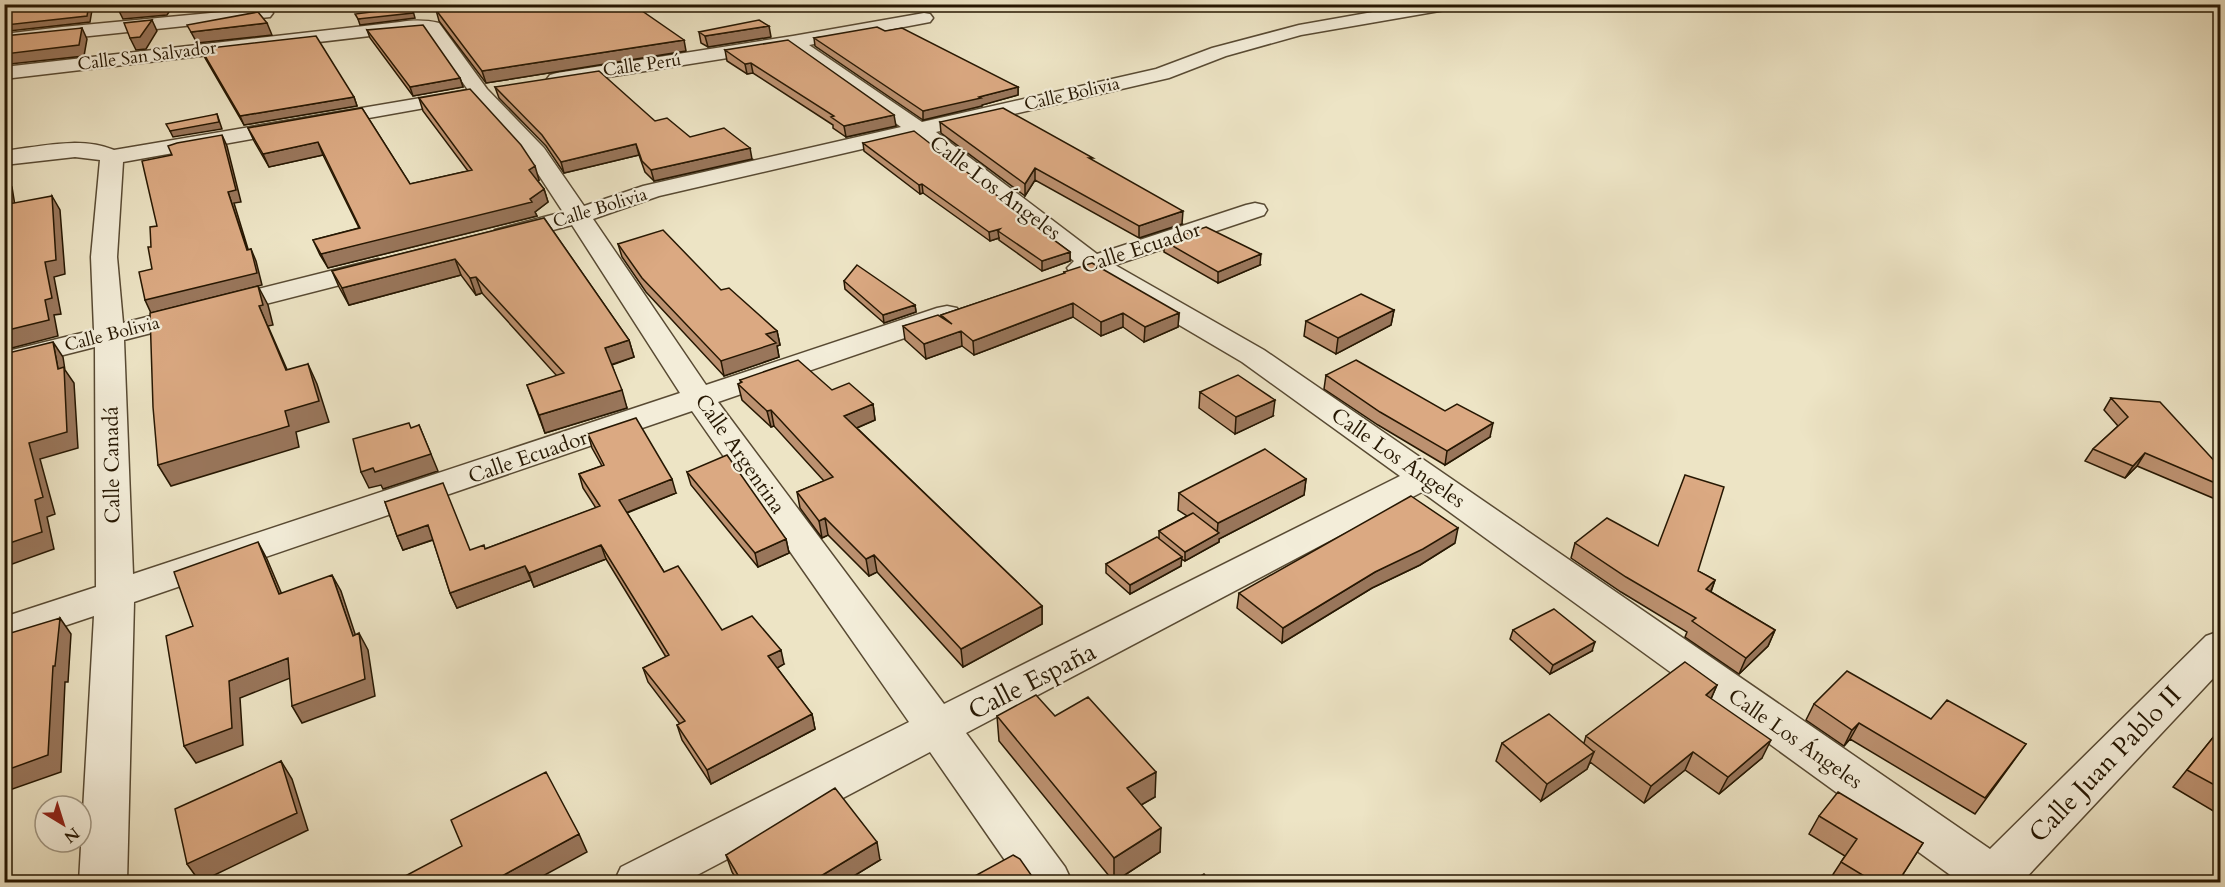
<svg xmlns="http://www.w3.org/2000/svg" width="2225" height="887" font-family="Cardo,serif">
	<rect width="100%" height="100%" fill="#ede4c5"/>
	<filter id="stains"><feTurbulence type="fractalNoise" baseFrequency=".00333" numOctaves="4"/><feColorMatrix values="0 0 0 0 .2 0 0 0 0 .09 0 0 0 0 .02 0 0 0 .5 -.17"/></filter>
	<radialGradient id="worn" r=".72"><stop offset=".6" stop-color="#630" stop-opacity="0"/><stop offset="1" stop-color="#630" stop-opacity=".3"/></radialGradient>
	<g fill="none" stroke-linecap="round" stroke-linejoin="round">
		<defs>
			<path id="street" d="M1418,4H1459L1451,9L1301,35L1226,56L1169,78L936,132L1097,254L1246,205L1255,203L1264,205L1267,210L1264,215L1115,265L1264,350L1990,849L2206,636L2220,631V671L2022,882H1960L1422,492L966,733L1065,867L1072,882H1020L930,752L684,882H614L621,867L909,722L692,411L134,602L127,882H79L94,616L4,646V617L96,587L95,347L4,370V352L94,330L91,257L100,160L75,157L4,165V151C40,147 80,136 114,150L468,90L427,31L421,30L4,79V67L400,22C414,20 426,20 439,23L487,89L544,148L584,206L643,186L901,127L790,48L557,85L550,83L547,79L550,75L557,73L793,36L924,13L930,14L933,18L930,22L809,45L922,122L1156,69L1212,48L1299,25ZM473,97L527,157L563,212L495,230L491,235L495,240L504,243L572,225L680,393L133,574L124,340L387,273L391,267L387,261L378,259L123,323L117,257L123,162L464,101ZM914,137L1074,261L1067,268L1071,274L1080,276L1091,273L1242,362L1400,476L944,704L718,402L957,320L961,314L957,308L947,306L937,308L706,385L593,219L659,196Z
				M264,8L270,9L273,13L270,17L4,45V34L62,27Z"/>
		</defs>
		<use href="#street" stroke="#584a33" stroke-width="3"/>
		<use href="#street" fill="#f3edd9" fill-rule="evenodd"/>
	</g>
	<path fill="#bc9170" stroke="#261702" stroke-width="1.5" d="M482,8L686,51L486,83L439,21L436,10Z
		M367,30L460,78L463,87L413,96L370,38Z
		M885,31L1018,87V95L982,105V106L923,120L815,46L814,38Z
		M699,32L771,37L708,47L701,43Z
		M201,49L354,97L357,106L244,125L205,58Z
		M725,50L896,126L846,137L833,128V125L753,73L747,74L727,61Z
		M495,87L655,121L690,137L752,159L654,181L645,172L639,155L564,173L546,146L499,98Z
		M419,98L539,180L538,181L544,189L548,202L535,212L537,216L328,268L320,255L313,240L359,228L323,155L269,167L254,141L248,128L362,108L410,184L468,171L423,111Z
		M940,122L1182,224L1139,238L1035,180L1025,196L941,133Z
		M863,143L1013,208V210L1070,252V261L1042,271L999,240V238L990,241L923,193L920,194L864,151Z
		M544,218L629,340L634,357L612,365L627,408L545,433L527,385L557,376L482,293L476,295L461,275L349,305L339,287L332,271Z
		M1164,241L1260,265L1218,283L1164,252Z
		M618,244L721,290L777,331L780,345L777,346L779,357L724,376L646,292L622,257Z
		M1064,272L1179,313L1178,327L1144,342L1123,327L1101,336L1073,317L974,355L962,346L926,359L905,340L903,326L941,317V315L1064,274Z
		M844,281L915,305L916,312L884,323L845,289Z
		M1394,310L1391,325L1336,354L1304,336L1306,321Z
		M1326,375L1490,437L1445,465L1378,425L1324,389Z
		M740,380L832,390L873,404L875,420L857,428L1042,606V624L963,667L877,572L869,576L828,535L822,538L800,508L797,492L824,481L774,426L771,427L742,400L738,384L741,383Z
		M1200,392L1273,416L1235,434L1199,408Z
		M2111,398L2220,467V501L2137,466L2125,478L2085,461L2093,449L2118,426L2104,410Z
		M588,434L676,493L627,513L664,572L722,630L784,664L777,668L812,714L815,729L711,784L682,740L677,725L680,724L648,682L643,668L666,657L606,559L534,587L531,580L457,608L450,593L433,540L403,550L397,536L385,502L470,550L485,549L596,508L583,488L579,474L602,466L592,448Z
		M687,472L786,539L789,553L758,567L691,485Z
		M1306,479L1304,495L1219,539V542L1185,561L1181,559V566L1130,594L1106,573V564L1159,538V531L1187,516L1178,510L1179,493Z
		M1455,543L1420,565L1372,588L1282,643L1237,608L1239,593Z
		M1575,543L1698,571L1715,580L1711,592L1775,630L1768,646L1739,674L1685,637L1687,632L1621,592L1571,558Z
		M1513,630L1592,651L1550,674L1510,639Z
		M1717,685L1711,699L1762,758L1719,794L1685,770L1644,803L1590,762L1587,769L1541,801L1496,761L1502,743H1584L1586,736Z
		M1814,704L1931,719L2026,744L1975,814L1850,739L1844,746L1806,720Z
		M997,716H1055L1155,797L1141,805L1160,852L1114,882L999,741Z
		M2219,730L2220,731V815L2173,787Z
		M1819,816L1923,843L1898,882H1835L1830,879L1845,856L1809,834Z
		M726,855L880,860L844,882H738L732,872Z"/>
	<path fill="#99765b" stroke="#261702" stroke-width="1.5" d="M89,4H93L90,22L9,31L6,25Z
		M163,4H169L171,9L167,15L123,19L118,9Z
		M412,7L415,18L360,25L358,19Z
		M152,20L157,31L146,49L136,50L130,38Z
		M267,23L272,35L197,43L191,32Z
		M769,26L771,37L708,47L705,36Z
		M82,28L87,39L84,56L10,64L5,54Z
		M684,40L686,51L486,83L482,71Z
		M751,63L753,73L747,74L745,64Z
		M460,78L463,87L413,96L410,87Z
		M1018,87V95L982,105V106L923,120V111Z
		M354,97L357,106L244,125L240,116Z
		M217,114L222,129L173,137L170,131Z
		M894,115L896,126L846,137L844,126Z
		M222,135L227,146L241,202L234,203L252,262L247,250L228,192Z
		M318,142L323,155L269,167L263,154Z
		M636,144L639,155L564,173L561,162Z
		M750,148L752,159L654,181L651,170Z
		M535,166L539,180L533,183L529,170Z
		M1035,168V180L1025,196V184Z
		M4,175L12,187L17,218L9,204L4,182Z
		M922,184L923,193L920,194L919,185Z
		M544,189L548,202L535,212L537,216L328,268L321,254L530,199Z
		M52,196L60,210L65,274L54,277L61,314L54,315L58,336L4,350V331L45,300V262Z
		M1183,211L1182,224L1139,238V226Z
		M1000,229L998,231L999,238L990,241L989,232Z
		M251,249L256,261L262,285L151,313L145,300Z
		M1070,252V261L1042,271V261Z
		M1261,254L1260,265L1218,283V272Z
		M455,259L461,275L349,305L342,288Z
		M476,277L482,293L476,295L470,278Z
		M258,286L268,305L273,325L268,326L296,390L286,370L259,306Z
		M1073,303V317L974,355L973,341Z
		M915,305L916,312L884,323L883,315Z
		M1394,310L1391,325L1336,354L1338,338Z
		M1123,313V327L1101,336V322Z
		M1179,313L1178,327L1144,342L1145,327Z
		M777,331L780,345L777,346L779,357L724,376L721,361L766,334Z
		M961,331L962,346L926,359L924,344Z
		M629,340L634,357L610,365L605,348Z
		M53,342L63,357L65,370L74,383L78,448L40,459L55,514L47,517L54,549L4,567V545L35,500L29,443L58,369Z
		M308,364L317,384L329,422L296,432L299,447L171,486L158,465L285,411Z
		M622,390L627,408L545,433L539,415Z
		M1275,400L1273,416L1235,434L1236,417Z
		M873,404L875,420L847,432L844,416Z
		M771,410L774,426L771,427L767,411Z
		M1493,423L1490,437L1445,465L1447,451Z
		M419,425L438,471L383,489L381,485L369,488L361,472Z
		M2145,453L2137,466L2125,478L2133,466Z
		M672,479L676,493L623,514L619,500Z
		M1306,479L1304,495L1219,539V542L1185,561V552L1217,534L1218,523Z
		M825,518L828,535L822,538L819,521Z
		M428,525L435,539L403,550L397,536Z
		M1458,528L1455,543L1420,565L1372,588L1282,643L1283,628L1375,572Z
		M786,539L789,553L758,567L755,553Z
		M258,542L267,559L289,611L279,594Z
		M601,545L606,559L534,587L529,573Z
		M874,555L877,572L869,576L866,559Z
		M1182,557L1181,566L1130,594V585Z
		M525,566L531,580L457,608L450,593Z
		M332,575L341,591L361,652L359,633L368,650L375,696L302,723L292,706L353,636Z
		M1715,580L1709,596L1706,589Z
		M1042,606V624L963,667L961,649Z
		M60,618L71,634L68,682H65L61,772L4,792V771L53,666Z
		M1775,630L1768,646L1739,674L1746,658Z
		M1595,642L1592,651L1550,674L1553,665Z
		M781,650L784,664L772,671L768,656Z
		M288,658L298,675L240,698L243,745L196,763L184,746L229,681Z
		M1717,685L1709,703L1706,695Z
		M812,714L815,729L711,784L707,770Z
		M1859,723L1850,739L1844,746L1852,730Z
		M1771,740L1762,758L1719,794L1728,777Z
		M1594,752L1587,769L1541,801L1547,784Z
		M1693,752L1685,770L1644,803L1651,786Z
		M281,761L292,779L308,830L200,882L187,864Z
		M1156,772L1155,797L1127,813V788Z
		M1161,828L1160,852L1114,882V858Z
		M579,834L587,852L532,882H491Z
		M877,842L880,860L844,882H811Z"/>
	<path fill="#dba982" stroke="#261702" stroke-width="1.5" d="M5,4H89L87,16L6,25Z
		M116,4H163L118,9Z
		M467,4H479L482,8L499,4H632L684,40L482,71L436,10Z
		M412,7L413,13L358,19L355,14Z
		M258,12L267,23L191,32L187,25Z
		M152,20L140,37L130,38L124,23Z
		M759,20L769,26L705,36L699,32Z
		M423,25L460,78L410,87L367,30Z
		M877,27L885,31L902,28L1018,87L979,97L981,98L923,111L814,38Z
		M82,28L79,45L5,54L4,36Z
		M316,36L354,97L240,116L201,49Z
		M788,40L894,115L844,126L831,117L834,116L751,63L745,64L725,50Z
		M599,71L655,121L667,118L690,137L724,128L750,148L651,170L642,161L636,144L561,162L542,135L495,87Z
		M470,89L521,145L535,166L529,170L544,189L530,199L532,202L321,254L313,240L360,228L318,142L263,154L248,128L362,108L410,184L472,170L419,98Z
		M1003,108L1093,158H1089L1183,211L1139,226L1035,168L1025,184L940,122Z
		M217,114L219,122L170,131L166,124Z
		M914,131L1013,208L1012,209L1070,252L1042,261L998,231L1000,229L989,232L922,184L919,185L863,143Z
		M222,135L236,190L228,192L247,250L251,249L257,273L145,300L139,272L152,269L148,247H151L150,227L157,226L142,161L172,155L168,146L177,143Z
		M4,179L9,204L52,196L56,260L45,262L52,298L45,300L49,320L4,331Z
		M544,218L629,340L605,348L622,390L539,415L527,385L564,373L476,277L470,278L455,259L342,288L332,271Z
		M1206,227L1261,254L1218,272L1164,241Z
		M663,230L721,290L729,288L777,331L766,334L776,343L721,361L642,278L618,244Z
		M1092,263L1179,313L1145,327L1123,313L1101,322L1073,303L973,341L961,331L924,344L903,326L938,315L952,324L941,315L1065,273L1064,272Z
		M857,265L915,305L883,315L844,281Z
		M258,286L263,305L259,306L286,370L308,364L319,401L285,411L289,426L158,465L153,407L150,313Z
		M1361,294L1394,310L1338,338L1306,321Z
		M53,342L58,369L64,367L67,432L29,443L43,497L35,500L42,532L4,545V354Z
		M798,360L832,390L849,383L873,404L844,416L1042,606L961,649L874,555L866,559L825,518L819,521L797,492L833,477L771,410L767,411L738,384L742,382L740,380Z
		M1356,360L1445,411L1457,404L1493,423L1447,451L1380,412L1326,375Z
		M1238,375L1275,400L1236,417L1200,392Z
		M2111,398L2160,402L2220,467V485L2145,453L2133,466L2093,449L2128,417Z
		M636,418L672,479L619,500L664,572L678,566L722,630L752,616L781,650L768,656L812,714L707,770L677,725L685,721L643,668L669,655L601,545L529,573L525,566L450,593L428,525L397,536L385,502L443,483L470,550L484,545L485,549L600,506L579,474L604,465L588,434Z
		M409,423L411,428L419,425L431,454L375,472L373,468L361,472L353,439Z
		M1265,449L1306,479L1218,523L1179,493Z
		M727,455L786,539L755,553L687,472Z
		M1685,475L1724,487L1698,571L1715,580L1706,589L1775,630L1746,658L1692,621L1696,618L1626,577L1575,543L1607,518L1658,546Z
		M1411,496L1458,528L1423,549L1375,572L1283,628L1239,593Z
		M1193,513L1219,533L1185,552L1159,531Z
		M1157,537L1182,557L1130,585L1106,564Z
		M258,542L279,594L332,575L353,636L359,633L365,679L292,706L288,658L229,681L232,728L184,746L166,636L193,626L174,572Z
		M1554,609L1595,642L1553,665L1513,630Z
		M60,618L55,666H53L48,755L4,771V635Z
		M1685,662L1717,685L1706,695L1771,740L1728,777L1693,752L1651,786L1586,736Z
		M1847,671L1931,719L1947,700L2026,744L1985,798L1859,723L1852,730L1814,704Z
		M1036,695L1055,716L1088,697L1156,772L1127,788L1161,828L1114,858L997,716Z
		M1549,714L1594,752L1547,784L1502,743Z
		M2219,730L2220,731V788L2187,770Z
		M281,761L297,813L187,864L175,809Z
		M546,772L579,834L491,882H394L462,846L451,820Z
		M835,788L877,842L811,882H742L726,855Z
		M1838,792L1923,843L1898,882H1874L1841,862L1857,839L1819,816Z
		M1013,855L1020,859L1036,882H964Z
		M1204,874L1211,882H1191Z"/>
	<g text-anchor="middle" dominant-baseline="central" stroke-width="4.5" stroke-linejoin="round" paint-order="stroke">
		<g font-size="18" fill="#261702" stroke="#f3edd9">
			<text transform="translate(147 56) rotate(-7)">Calle San Salvador</text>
			<text transform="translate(642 65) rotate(-8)">Calle Perú</text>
			<text transform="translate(1072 94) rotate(-13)">Calle Bolivia</text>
			<text transform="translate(600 208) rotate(-17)">Calle Bolivia</text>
			<text transform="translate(112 334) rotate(-14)">Calle Bolivia</text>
		</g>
		<g font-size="21" fill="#261702" stroke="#f3edd9">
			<text transform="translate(995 188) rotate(37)">Calle Los Ángeles</text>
			<text transform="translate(1141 248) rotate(-18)">Calle Ecuador</text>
			<text transform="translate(740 454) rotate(55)">Calle Argentina</text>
			<text transform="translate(528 457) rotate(-19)">Calle Ecuador</text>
			<text transform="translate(1398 458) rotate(35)">Calle Los Ángeles</text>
			<text transform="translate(112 465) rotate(-91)">Calle Canadá</text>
			<text transform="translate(1795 739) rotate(35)">Calle Los Ángeles</text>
		</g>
		<g font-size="26" fill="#261702" stroke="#f3edd9">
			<text transform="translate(1032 681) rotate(-27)">Calle España</text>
			<text transform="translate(2105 764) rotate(-46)">Calle Juan Pablo II</text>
		</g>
	</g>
	<rect width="2225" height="887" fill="none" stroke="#ede4c5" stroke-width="24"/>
	<rect x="6" y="6" width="2213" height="875" fill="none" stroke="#261702" stroke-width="3"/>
	<rect x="12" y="12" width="2201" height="863" fill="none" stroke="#261702" stroke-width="1.5"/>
	<g transform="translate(63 824) rotate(142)"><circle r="28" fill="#f3edd9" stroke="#a19783" stroke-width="1.5"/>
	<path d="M0-4.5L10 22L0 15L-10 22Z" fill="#8f2418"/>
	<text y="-9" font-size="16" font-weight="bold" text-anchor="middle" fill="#261702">N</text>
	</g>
	<rect width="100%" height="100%" filter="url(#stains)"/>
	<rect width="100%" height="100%" fill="url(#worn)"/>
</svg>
